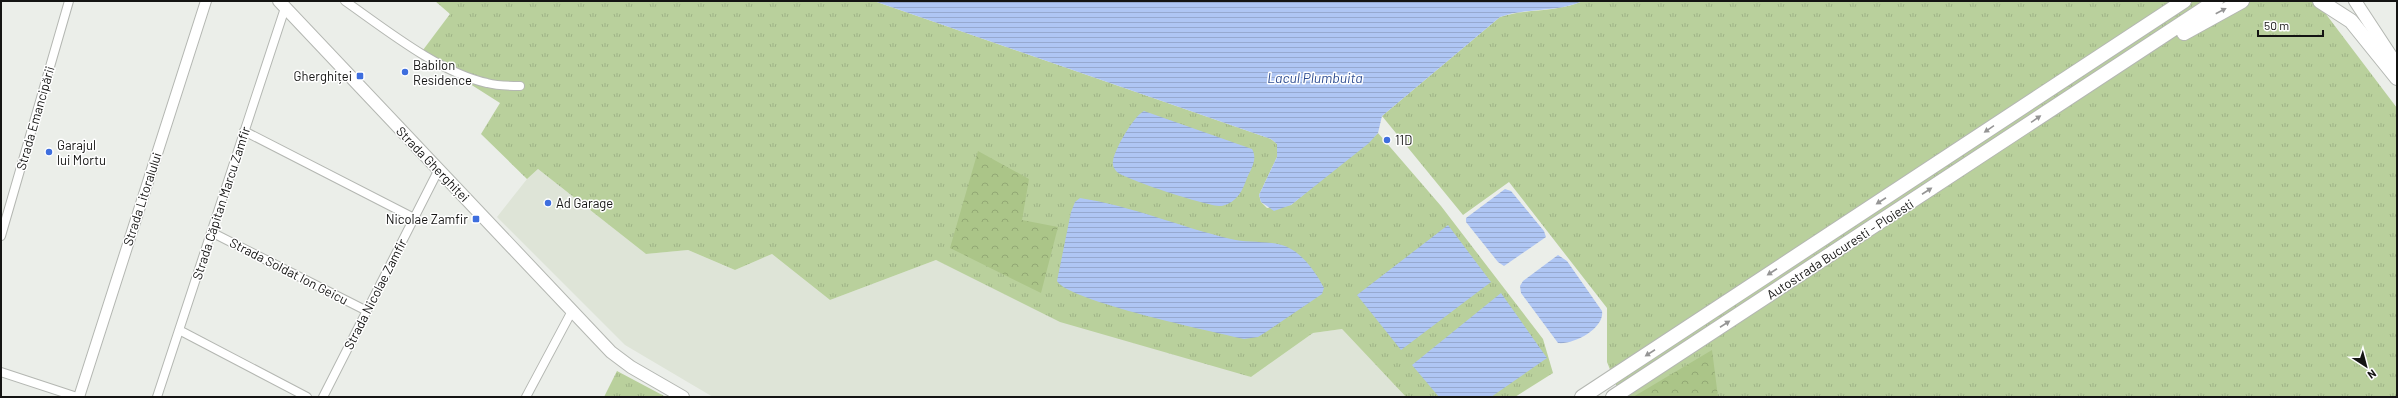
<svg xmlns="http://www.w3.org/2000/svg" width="2398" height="398" font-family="Barlow,sans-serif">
	<defs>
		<pattern id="grass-tufts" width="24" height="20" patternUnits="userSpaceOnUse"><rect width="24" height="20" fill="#b9d09c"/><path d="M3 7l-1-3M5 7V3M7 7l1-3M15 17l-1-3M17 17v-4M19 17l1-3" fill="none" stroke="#9eb286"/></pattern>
		<pattern id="forest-crowns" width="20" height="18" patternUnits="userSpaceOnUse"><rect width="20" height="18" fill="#abc588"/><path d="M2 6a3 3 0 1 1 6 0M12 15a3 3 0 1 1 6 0" fill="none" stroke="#92a874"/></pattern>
		<pattern id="water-rules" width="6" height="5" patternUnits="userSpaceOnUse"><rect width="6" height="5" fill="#afc6f4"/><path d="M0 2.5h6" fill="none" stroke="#96a9d0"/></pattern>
	</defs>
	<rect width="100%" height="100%" fill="#ebeee9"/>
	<path fill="#dee4d7" d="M538,169L646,254L688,250L735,270L772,254L830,300L936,260L1251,377L1313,333L1342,329L1406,397H713L625,345L497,217L527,179Z"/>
	<path fill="url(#grass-tufts)" d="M435,1H874L1271,139L1277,144V157L1259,195L1261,202L1267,208L1291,205L1378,133L1441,206L1543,339L1553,373L1515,397H1406L1342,329L1313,333L1251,377L1060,322L936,260L830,300L772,254L735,270L688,250L646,254L538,169L527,179L481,134L500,103L437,63L423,50L450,14Z
		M1583,1H2316L2397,108V397H1621L1607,362V308L1509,182L1463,215L1382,116L1500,17C1527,8 1556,13 1583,1Z
		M617,371L666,397H604Z"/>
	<path fill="url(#forest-crowns)" d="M978,151L1029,179L1022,220L1058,227L1041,293L950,248Z
		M1712,350L1718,397H1633Z"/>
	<path fill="url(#water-rules)" d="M874,1H1583C1556,13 1527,7 1500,17L1382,116L1378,133L1369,143L1291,205L1274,211L1261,202L1259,195L1277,157V144L1271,139Z
		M1144,111L1252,149C1258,159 1251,169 1247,178C1242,192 1237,202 1222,206C1212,208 1127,180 1117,172C1114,169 1112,165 1113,161C1115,148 1134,116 1144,111Z
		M1505,189L1511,191L1544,231L1546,237L1504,266L1498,262L1466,222V218Z
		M1080,198C1132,206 1180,227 1231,239C1249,244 1274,239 1291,249C1304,256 1317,274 1324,288L1322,294L1266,332L1258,337L1244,339C1214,332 1068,301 1057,281L1071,212L1075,202Z
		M1448,225L1491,282L1401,350L1357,295Z
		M1558,255L1567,261L1602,311C1605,328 1574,345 1558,343L1521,293L1520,286L1523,281Z
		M1501,293L1547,358L1491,397H1439L1412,365Z"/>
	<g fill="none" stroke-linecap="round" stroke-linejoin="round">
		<defs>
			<path id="minor" d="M345,1C385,29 440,73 487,83C498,86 509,86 520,86
				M244,131L414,218
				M211,232L367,311
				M1,236L69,1
				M179,330L307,397
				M1,372L77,397
				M157,397L285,8
				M323,397L439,169
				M526,397L572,311"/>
			<path id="tertiary" d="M79,397L206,1"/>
			<path id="secondary" d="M279,1L611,352L631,367L683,397
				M2355,1L2397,65"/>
			<path id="trunk" d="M2320,1L2351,21L2397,78
				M2184,33L2242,1
				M1582,397L2184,1
				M1613,397L2216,1"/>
		</defs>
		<use href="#minor" stroke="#b4b7b2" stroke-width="10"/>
		<use href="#tertiary" stroke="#b4b7b2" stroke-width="12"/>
		<use href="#secondary" stroke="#b4b7b2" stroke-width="14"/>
		<use href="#trunk" stroke="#b4b7b2" stroke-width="16"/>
		<use href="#minor" stroke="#fff" stroke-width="8"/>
		<use href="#tertiary" stroke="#fff" stroke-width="10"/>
		<use href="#secondary" stroke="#fff" stroke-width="12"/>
		<use href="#trunk" stroke="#fff" stroke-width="14"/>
	</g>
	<defs><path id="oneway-solid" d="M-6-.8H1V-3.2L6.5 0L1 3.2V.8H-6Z"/></defs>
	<g fill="#959595">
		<use href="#oneway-solid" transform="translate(2221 11) rotate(-28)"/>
		<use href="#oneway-solid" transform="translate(2036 119) rotate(-34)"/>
		<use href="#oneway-solid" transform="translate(1989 129) rotate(146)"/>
		<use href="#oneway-solid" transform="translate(1927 191) rotate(-33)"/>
		<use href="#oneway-solid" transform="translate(1881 201) rotate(147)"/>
		<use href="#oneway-solid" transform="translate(1772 272) rotate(147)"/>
		<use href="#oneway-solid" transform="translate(1725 324) rotate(-33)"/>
		<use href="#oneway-solid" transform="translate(1650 353) rotate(147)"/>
	</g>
	<g fill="#3e6ede" stroke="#fff" stroke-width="1.5">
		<circle cx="405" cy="72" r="4"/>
		<rect x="356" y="72" width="8" height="8" rx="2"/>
		<circle cx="1387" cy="140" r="4"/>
		<circle cx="49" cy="152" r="4"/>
		<circle cx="548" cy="203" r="4"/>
		<rect x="472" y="215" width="8" height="8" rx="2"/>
	</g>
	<g text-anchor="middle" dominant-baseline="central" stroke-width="3" stroke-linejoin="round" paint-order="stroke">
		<g font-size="13" fill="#141413" stroke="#fff" text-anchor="start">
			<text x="413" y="65">Babilon<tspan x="413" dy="15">Residence</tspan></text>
			<text x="352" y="76" text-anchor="end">Gherghiței</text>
			<text x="1395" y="140">11D</text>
			<text x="57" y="145">Garajul<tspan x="57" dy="15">lui Mortu</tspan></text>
			<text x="556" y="203">Ad Garage</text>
			<text x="468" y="219" text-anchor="end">Nicolae Zamfir</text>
		</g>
		<g font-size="13" fill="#141413" stroke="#fff">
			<text transform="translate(35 118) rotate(-74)">Strada Emancipării</text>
			<text transform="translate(433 164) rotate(46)">Strada Gherghiței</text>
			<text transform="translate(142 199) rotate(-72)">Strada Litoralului</text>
			<text transform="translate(221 203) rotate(-72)">Strada Căpitan Marcu Zamfir</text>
			<text transform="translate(1840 249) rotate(-33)">Autostrada Bucuresti - Ploiesti</text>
			<text transform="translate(289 271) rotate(27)">Strada Soldat Ion Geicu</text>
			<text transform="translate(375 294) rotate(-63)">Strada Nicolae Zamfir</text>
		</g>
		<g font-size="14" font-style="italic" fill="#2f4e92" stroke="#fff">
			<text x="1315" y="77">Lacul Plumbuita</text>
		</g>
	</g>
	<rect width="2398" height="398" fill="none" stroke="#141413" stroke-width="4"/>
	<g transform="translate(2366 366) rotate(144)" stroke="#ffffff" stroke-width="3" paint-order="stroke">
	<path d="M0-3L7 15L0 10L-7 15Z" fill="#141413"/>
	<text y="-6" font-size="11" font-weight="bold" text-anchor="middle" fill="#141413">N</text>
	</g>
	<path d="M2258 30v6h65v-6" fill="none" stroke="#141413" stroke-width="2"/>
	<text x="2264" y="30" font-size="12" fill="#141413" stroke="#ffffff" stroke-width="3" paint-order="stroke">50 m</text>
</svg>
